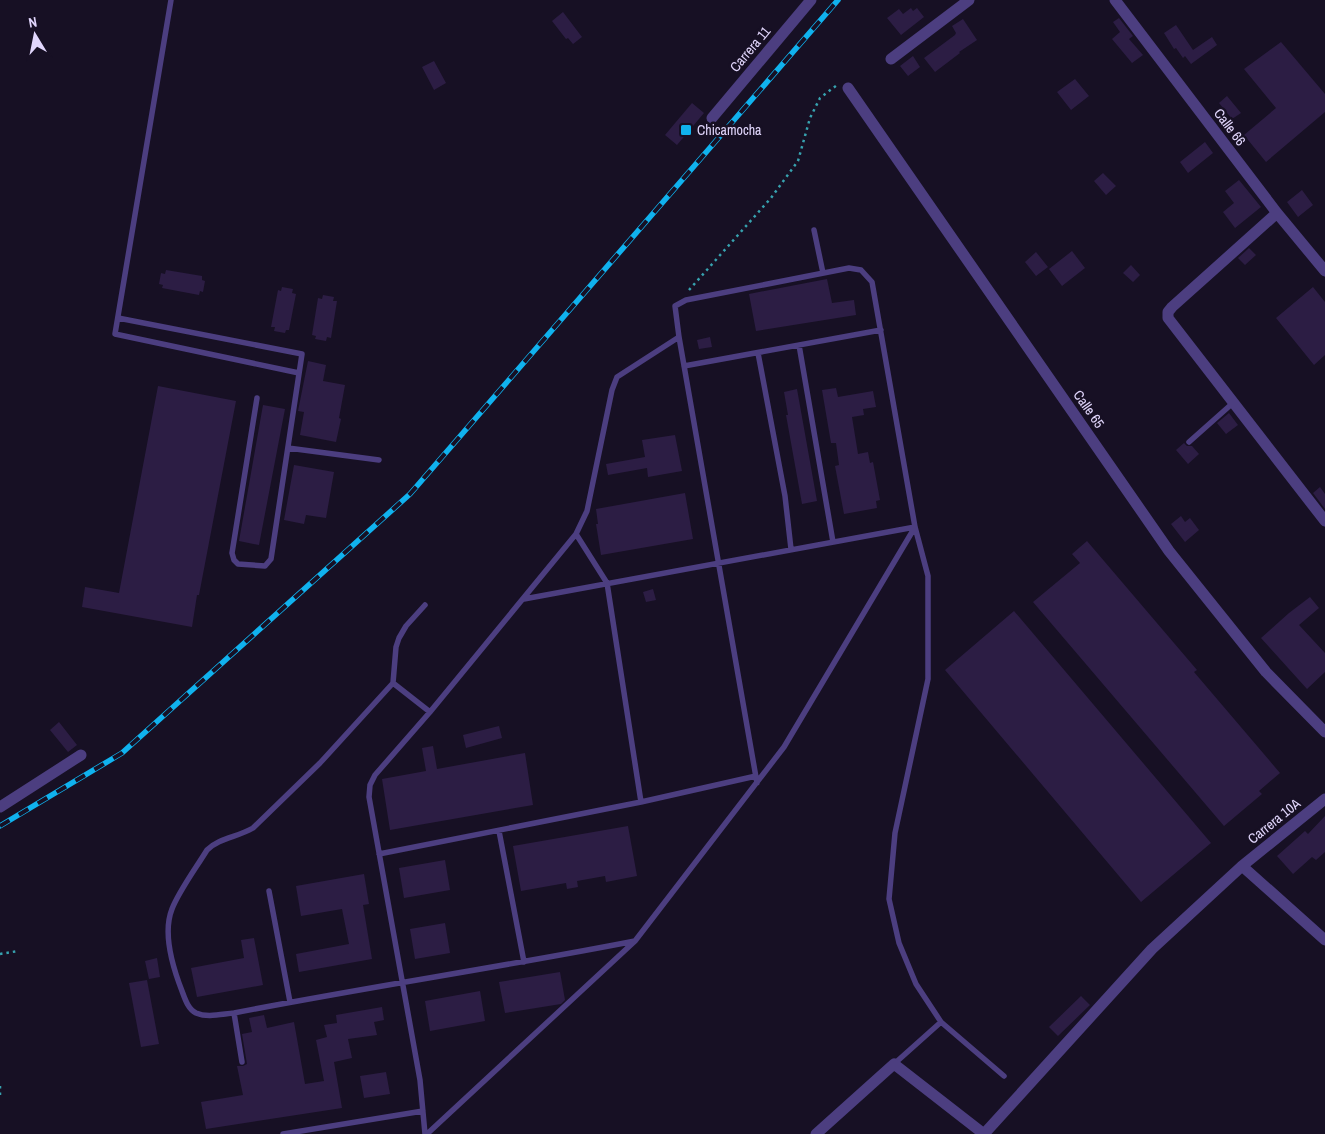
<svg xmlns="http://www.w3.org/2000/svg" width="1325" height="1134" font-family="'Archivo Narrow',sans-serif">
	<rect width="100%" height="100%" fill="#171024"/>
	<path fill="#2c1d44" d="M911,8L913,11L917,8L924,17L901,35L887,18L899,9L903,14Z
		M563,12L582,37L573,44L568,38L566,39L552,21Z
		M1119,18L1133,36L1129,39L1143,55L1132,63L1112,39L1120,32L1113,22Z
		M963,19L977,40L959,52L960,53L935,72L924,58L955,35L956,33L952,26Z
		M1176,25L1193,50L1212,37L1217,45L1191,64L1185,56L1183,58L1176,48L1174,49L1164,33Z
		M1281,42L1325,94V112L1266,162L1244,135L1276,108L1244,69Z
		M913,56L920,67L908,76L900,66Z
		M434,61L446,83L434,90L422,67Z
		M1075,79L1089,96L1071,110L1057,92Z
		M1227,96L1241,113L1232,119L1219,103Z
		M692,103L704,113L677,145L665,135Z
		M1205,142L1213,153L1188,173L1180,162Z
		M1103,173L1116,186L1106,195L1094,181Z
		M1239,180L1261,207L1235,228L1223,212L1234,203L1225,191Z
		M1302,190L1313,205L1298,217L1287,202Z
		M1249,248L1256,255L1245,265L1238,258Z
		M1072,251L1085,268L1062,286L1049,269Z
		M1036,252L1048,267L1036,276L1025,262Z
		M1131,265L1140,275L1133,282L1123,273Z
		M166,270L202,276V280L205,281L203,292L200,291L199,295L162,288L163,285L159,284L161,273L165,274Z
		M827,279L832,303L854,300L856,315L756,331L749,294Z
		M282,287L293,289L292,293L296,294L289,330H286L285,333L274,331L275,327H271L278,290L281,291Z
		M1313,287L1325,302V355L1314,365L1276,318Z
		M323,295L334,297L333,301H337L331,338L327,337L326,341L315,339L316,336L312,335L318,298L322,299Z
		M710,337L712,347L699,349L697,340Z
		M308,361L326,365L323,381L345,385L339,418L341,419L336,442L300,435L304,412L298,411Z
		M158,386L236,401L199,595H197L192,627L82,607L85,587L119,593Z
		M836,388L838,397L873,391L876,407L863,409L864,415L852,417L858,454L868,452L870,463L873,462L880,500L876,501L877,508L844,514L835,466L839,465L836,443H831L822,390Z
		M797,389L817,501L802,504L786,415H788L784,392Z
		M263,405L285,409L259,545L239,541Z
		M1229,413L1238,425L1226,434L1217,423Z
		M675,435L682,471L648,477L647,468L608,475L606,464L645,457L642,440Z
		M1184,443L1187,446H1192L1199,454L1188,464L1176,450Z
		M294,465L334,472L326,518L306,515L304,524L284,520Z
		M1320,487L1325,494V509L1313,493Z
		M685,493L693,539L601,555L596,524H598L596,509Z
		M1181,516L1185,522L1190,518L1199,530L1185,542L1171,524Z
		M1087,541L1197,670L1194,672L1280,773L1259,791L1262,794L1224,826L1033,602L1080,563L1072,554Z
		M653,589L656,600L646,602L643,592Z
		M1310,597L1319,608L1299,625L1325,653V672L1307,689L1261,638L1289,613Z
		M1014,611L1211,843L1141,902L945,670Z
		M59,722L77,745L68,752L50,730Z
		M499,726L502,738L466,748L463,735Z
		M433,746L437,769L525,753L533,805L390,830L382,779L426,771L422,748Z
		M1325,816V852L1316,860L1312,857L1293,874L1277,856L1305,831L1308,834Z
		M628,826L637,876L606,882L605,876L577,881L578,887L567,889L566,883L521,891L513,846Z
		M445,860L450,890L404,898L399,868Z
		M364,874L369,904L363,905L372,959L299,972L296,954L349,944L342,909L301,916L296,886Z
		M445,923L450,953L415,959L410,929Z
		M254,938L263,985L197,997L191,968L244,958L241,940Z
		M157,958L160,977L149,979L145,961Z
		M560,972L565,1000L561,1004L505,1013L499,982Z
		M147,980L159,1044L141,1047L129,983Z
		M480,991L485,1021L430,1031L425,1001Z
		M1081,996L1090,1005L1058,1036L1049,1027Z
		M382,1007L384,1020L374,1022L377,1035L348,1039L352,1058L334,1062L342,1108L206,1129L201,1102L243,1095L237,1066H243L247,1064L242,1034L252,1032L249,1018L264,1015L267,1028L294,1022L305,1084L324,1081L316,1040L327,1037L324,1025L337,1023L336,1015Z
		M386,1072L390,1094L364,1098L360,1076Z"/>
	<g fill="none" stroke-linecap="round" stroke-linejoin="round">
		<path stroke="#37a2af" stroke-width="2.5" stroke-dasharray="2.5 4" stroke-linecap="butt" d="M689,290L771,198L798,161L810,118L820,98L837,85
			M0,954L18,951
			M0,1086V1096"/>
		<path stroke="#4c3e80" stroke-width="5.5" d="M171,0L115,334L299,373
			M814,230L823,273
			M118,318L302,354L271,559L265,566L238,564L234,560L232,553L257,398
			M799,345L833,542
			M758,353L785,496L791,549
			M684,366L881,330
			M1189,442L1234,402
			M288,448L379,460
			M576,534L607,583L641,802
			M524,599L915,527
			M425,605L406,626L399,638L396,647L393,683L320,763L253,828C238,837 219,838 207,850C196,868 179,891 172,909C162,934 173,968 182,991C185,999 188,1009 196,1013C207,1018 222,1014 234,1013C367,987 502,967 635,941
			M393,683L430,712
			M757,783L679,337L675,306L686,300L849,268L861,270L872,282L915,527L928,576V679L895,833L889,899L899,943L916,984L941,1022L1004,1076
			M499,831L524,962
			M379,854L641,802L756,776
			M269,891L290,1002
			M234,1013L242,1062
			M894,1064L941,1022
			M283,1134L423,1111
			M425,1134L420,1080L369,797L370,785L375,775L430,712L576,534L587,511L612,390L617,377L679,337
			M427,1134L635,941L784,747L915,527"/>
		<path stroke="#4c3e80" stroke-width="11" d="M1115,0L1277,213L1325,271
			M891,59L969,0
			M848,88L1169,551L1266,672L1325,732
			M712,118L811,0
			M1277,213L1172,307L1168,312V318L1325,521
			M0,807L81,755
			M1242,866L1325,940
			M816,1134L894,1064L984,1134L1152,949L1242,866L1325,799"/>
		<defs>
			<path id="rail" d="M0,826L122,753L410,494L838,0"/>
		</defs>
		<use href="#rail" stroke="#10b2ee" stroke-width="5.5"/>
		<use href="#rail" stroke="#171024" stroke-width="4" stroke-dasharray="11" stroke-linecap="butt"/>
	</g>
	<rect fill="#10b2ee" stroke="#171024" stroke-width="2" x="680" y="124" width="12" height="12" rx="2.5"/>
	<g text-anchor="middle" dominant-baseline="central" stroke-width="5" stroke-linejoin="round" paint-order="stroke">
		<g font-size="14" fill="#e1d6fc" stroke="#171024">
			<text transform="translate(750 49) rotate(-50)">Carrera 11</text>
			<text transform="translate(1230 127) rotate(53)">Calle 66</text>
			<text transform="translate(1089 409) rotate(55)">Calle 65</text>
			<text transform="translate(1274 821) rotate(-39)">Carrera 10A</text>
		</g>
		<g font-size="14" fill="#e1d6fc" stroke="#171024" text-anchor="start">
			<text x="697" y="130">Chicamocha</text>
		</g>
	</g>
	<g transform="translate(35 35) rotate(350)" stroke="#171024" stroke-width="4" paint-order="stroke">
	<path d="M0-4L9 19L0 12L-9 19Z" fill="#e1d6fc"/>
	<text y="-8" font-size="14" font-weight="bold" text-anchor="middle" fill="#e1d6fc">N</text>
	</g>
</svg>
